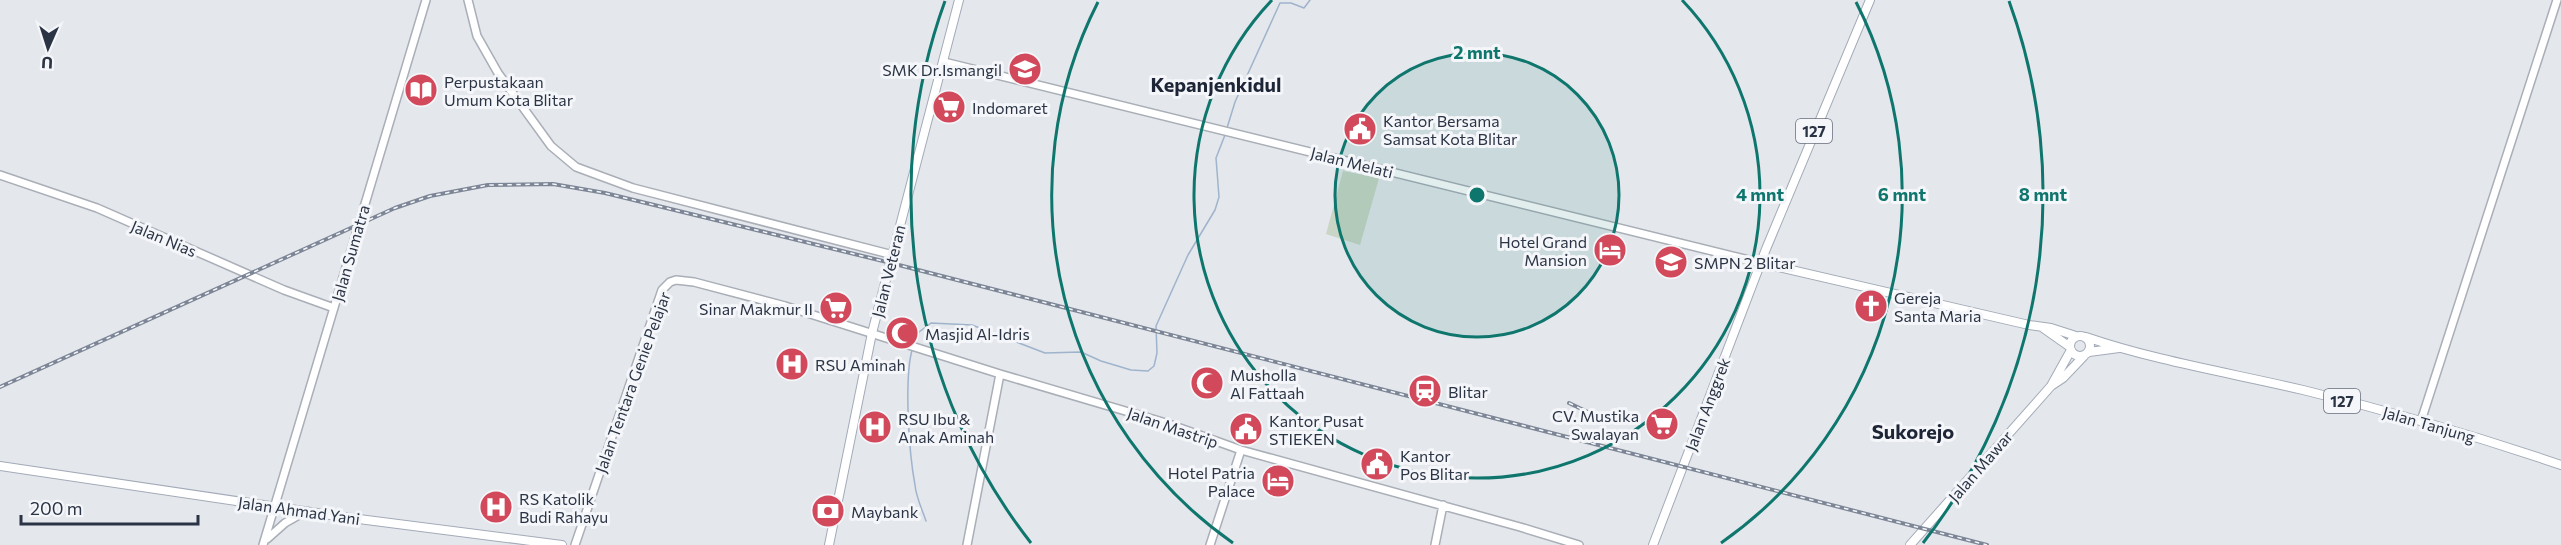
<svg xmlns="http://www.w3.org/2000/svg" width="2561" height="545" font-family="Commissioner,sans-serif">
	<rect width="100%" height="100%" fill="#e4e7ec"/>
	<path fill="#c9d6c5" d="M1343,171L1379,178L1360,245L1326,234Z"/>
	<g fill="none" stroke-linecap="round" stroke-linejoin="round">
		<path stroke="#9fb4cc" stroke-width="1.5" d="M1227,128L1235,102L1280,3H1291L1304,8L1310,0
			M914,343L919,332L931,323L972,325L1045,353L1081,352L1101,361L1131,370L1148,371L1154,366L1157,353L1156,326L1188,255L1215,210L1219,197L1216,158L1225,135
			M912,350C904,381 909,453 915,485C916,497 922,509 926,521"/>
		<defs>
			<path id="secondary" d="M468,0L477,36L498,73L551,146L576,167L633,188L893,255
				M944,62L1761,263
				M0,175L97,208L284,290L334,308
				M2421,421L2557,0
				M267,539L285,523L306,511
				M263,545L426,0
				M575,545L662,290L670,282L676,280L694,282L785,306L1000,374L1166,423L1241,450L1520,527L1579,545
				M967,545L1000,374
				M1210,545L1241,450
				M1435,545L1443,505"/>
			<path id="primary" d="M1761,263L2029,325L2051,328L2076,336
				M2043,328L2070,347
				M2070 346a10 10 0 1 1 20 0a10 10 0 1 1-20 0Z
				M2086,337C2156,361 2231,373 2303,390C2390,411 2476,436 2561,465
				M2089,352L2119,348
				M2051,386L2063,378L2084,356
				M0,466L351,518L562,545
				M829,545L872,333L959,0
				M1653,545L1766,249L1870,0
				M1910,545L2051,386L2071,350"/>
		</defs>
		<use href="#secondary" stroke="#a9aeb7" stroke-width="10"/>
		<use href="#primary" stroke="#a3abb8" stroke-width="10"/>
		<use href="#secondary" stroke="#fff" stroke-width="7"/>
		<use href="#primary" stroke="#fff" stroke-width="8"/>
		<defs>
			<path id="rail" d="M0,387L395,208L430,196L488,185L553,184L605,193L891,263L1987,545
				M1569,403L1594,415"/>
		</defs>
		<use href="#rail" stroke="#7d8696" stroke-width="4"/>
		<use href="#rail" stroke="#f4f6f9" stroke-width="1.5" stroke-dasharray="4.5" stroke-linecap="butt"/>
	</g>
	<circle cx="1477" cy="195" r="142" fill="#0f766e" fill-opacity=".12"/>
	<g fill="none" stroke="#0f766e" stroke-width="3">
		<circle cx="1477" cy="195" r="142"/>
		<path d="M1682 0A283 283 0 1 1 1272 0"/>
		<path d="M1233 543A425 425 0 0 1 1098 2M1856 2A425 425 0 0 1 1721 543"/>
		<path d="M1031 543A566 566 0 0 1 945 1M2009 1A566 566 0 0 1 1923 543"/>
	</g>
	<defs>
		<symbol id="school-disc" viewBox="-11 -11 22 22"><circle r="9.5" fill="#d1495b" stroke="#f4f6f9"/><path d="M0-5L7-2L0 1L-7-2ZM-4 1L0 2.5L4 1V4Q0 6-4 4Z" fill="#fff"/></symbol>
		<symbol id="library-disc" viewBox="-11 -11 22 22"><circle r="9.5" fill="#d1495b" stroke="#f4f6f9"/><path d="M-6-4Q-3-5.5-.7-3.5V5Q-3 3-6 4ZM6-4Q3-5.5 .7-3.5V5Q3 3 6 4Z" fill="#fff"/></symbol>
		<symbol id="supermarket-disc" viewBox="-11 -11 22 22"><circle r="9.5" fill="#d1495b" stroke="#f4f6f9"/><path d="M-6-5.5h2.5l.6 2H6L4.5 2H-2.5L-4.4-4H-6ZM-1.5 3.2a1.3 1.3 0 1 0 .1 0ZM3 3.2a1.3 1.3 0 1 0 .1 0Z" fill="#fff"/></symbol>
		<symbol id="civic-disc" viewBox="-11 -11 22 22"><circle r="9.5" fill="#d1495b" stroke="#f4f6f9"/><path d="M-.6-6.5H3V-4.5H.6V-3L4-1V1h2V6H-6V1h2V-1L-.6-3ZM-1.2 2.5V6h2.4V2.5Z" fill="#fff"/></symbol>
		<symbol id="hotel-disc" viewBox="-11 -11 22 22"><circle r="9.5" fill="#d1495b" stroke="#f4f6f9"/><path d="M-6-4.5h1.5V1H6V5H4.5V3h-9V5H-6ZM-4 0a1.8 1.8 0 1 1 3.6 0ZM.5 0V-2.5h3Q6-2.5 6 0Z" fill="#fff"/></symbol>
		<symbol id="church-disc" viewBox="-11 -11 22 22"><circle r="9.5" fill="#d1495b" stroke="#f4f6f9"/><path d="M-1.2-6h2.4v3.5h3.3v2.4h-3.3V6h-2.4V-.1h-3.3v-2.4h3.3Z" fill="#fff"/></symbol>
		<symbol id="mosque-disc" viewBox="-11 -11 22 22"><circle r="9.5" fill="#d1495b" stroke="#f4f6f9"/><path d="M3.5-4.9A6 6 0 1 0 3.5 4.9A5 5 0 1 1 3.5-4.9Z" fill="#fff"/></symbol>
		<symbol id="hospital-disc" viewBox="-11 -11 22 22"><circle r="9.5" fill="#d1495b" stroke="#f4f6f9"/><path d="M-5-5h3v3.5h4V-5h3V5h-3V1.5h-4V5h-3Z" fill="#fff"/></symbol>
		<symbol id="station-disc" viewBox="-11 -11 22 22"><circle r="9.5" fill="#d1495b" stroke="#f4f6f9"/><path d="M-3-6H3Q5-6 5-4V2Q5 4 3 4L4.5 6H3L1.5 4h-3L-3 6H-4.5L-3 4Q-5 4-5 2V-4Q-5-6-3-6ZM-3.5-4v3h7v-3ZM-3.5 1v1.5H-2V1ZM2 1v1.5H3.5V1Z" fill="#fff"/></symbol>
		<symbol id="bank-disc" viewBox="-11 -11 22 22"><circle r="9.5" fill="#d1495b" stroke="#f4f6f9"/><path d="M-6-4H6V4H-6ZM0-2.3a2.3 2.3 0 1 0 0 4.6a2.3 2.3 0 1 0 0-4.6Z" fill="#fff"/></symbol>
	</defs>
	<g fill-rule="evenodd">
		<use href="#school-disc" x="1006" y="50" width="38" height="38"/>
		<use href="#library-disc" x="402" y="71" width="38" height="38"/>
		<use href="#supermarket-disc" x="930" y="88" width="38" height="38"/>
		<use href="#civic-disc" x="1341" y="110" width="38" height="38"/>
		<use href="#hotel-disc" x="1591" y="231" width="38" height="38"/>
		<use href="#school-disc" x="1652" y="243" width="38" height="38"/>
		<use href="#church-disc" x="1852" y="287" width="38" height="38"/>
		<use href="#supermarket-disc" x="817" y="289" width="38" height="38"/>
		<use href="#mosque-disc" x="883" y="314" width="38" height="38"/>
		<use href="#hospital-disc" x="773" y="345" width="38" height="38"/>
		<use href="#mosque-disc" x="1188" y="364" width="38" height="38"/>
		<use href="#station-disc" x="1406" y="372" width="38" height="38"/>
		<use href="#supermarket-disc" x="1643" y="405" width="38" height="38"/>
		<use href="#hospital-disc" x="856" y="408" width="38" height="38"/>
		<use href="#civic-disc" x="1227" y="410" width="38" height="38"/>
		<use href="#civic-disc" x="1358" y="445" width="38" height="38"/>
		<use href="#hotel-disc" x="1259" y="462" width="38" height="38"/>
		<use href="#hospital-disc" x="477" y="488" width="38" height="38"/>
		<use href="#bank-disc" x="809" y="492" width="38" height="38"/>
	</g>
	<g text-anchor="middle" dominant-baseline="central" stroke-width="6" stroke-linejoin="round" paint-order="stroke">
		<g fill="#f4f6f9" stroke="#676e7b" stroke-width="1.5">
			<rect x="1796" y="119" width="36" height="24" rx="4.5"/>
			<rect x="2324" y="389" width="36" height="24" rx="4.5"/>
		</g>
		<g font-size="15" font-weight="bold" fill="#2b3445">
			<text x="1814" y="131">127</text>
			<text x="2342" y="401">127</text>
		</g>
		<g font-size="16" fill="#2b3445" stroke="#f4f6f9" text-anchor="start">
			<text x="1002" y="69" text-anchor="end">SMK Dr.Ismangil</text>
			<text x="444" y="81">Perpustakaan<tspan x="444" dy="18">Umum Kota Blitar</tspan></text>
			<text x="972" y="107">Indomaret</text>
			<text x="1383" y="120">Kantor Bersama<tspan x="1383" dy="18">Samsat Kota Blitar</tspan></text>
			<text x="1587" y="241" text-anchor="end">Hotel Grand<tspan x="1587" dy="18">Mansion</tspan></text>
			<text x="1694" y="262">SMPN 2 Blitar</text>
			<text x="1894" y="297">Gereja<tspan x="1894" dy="18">Santa Maria</tspan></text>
			<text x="813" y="308" text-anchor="end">Sinar Makmur II</text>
			<text x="925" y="333">Masjid Al-Idris</text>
			<text x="815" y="364">RSU Aminah</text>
			<text x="1230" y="374">Musholla<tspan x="1230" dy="18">Al Fattaah</tspan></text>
			<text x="1448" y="391">Blitar</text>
			<text x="1639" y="415" text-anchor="end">CV. Mustika<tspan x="1639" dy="18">Swalayan</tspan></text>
			<text x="898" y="418">RSU Ibu &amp;<tspan x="898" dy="18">Anak Aminah</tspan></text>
			<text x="1269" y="420">Kantor Pusat<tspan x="1269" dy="18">STIEKEN</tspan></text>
			<text x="1400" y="455">Kantor<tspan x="1400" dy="18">Pos Blitar</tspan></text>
			<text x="1255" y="472" text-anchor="end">Hotel Patria<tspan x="1255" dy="18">Palace</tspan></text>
			<text x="519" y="498">RS Katolik<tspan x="519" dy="18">Budi Rahayu</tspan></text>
			<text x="851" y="511">Maybank</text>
		</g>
		<g font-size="16" fill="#2b3445" stroke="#f4f6f9">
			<text transform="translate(1352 162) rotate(14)">Jalan Melati</text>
			<text transform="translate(164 238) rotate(23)">Jalan Nias</text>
			<text transform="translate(350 253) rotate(-74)">Jalan Sumatra</text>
			<text transform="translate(888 271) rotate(-76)">Jalan Veteran</text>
			<text transform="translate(632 382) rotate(-70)">Jalan Tentara Genie Pelajar</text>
			<text transform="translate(1707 404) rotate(-69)">Jalan Anggrek</text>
			<text transform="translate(2429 424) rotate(16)">Jalan Tanjung</text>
			<text transform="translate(1173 427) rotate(19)">Jalan Mastrip</text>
			<text transform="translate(1980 466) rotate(-49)">Jalan Mawar</text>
			<text transform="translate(299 510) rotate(8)">Jalan Ahmad Yani</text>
		</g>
		<g font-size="20" font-weight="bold" fill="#1d2536" stroke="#f4f6f9">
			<text x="1216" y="84">Kepanjenkidul</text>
			<text x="1913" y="431">Sukorejo</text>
		</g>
	</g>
	<circle cx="1477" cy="195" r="9" fill="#0f766e" stroke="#f4f6f9" stroke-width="3"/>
	<g font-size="18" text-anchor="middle" font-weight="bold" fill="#0f766e" stroke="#f4f6f9" stroke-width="6" stroke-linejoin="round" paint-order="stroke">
		<text x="1477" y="59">2 mnt</text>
		<text x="1760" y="201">4 mnt</text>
		<text x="1902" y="201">6 mnt</text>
		<text x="2043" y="201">8 mnt</text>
	</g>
	<g transform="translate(48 48) rotate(183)" stroke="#f4f6f9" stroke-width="4.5" paint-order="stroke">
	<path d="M0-4.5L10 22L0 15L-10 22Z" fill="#2b3445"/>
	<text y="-9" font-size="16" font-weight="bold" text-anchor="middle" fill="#2b3445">U</text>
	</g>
	<path d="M21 515v9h177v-9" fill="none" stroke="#2b3445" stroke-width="3"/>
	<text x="30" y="515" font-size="18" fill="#2b3445" stroke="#f4f6f9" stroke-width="4.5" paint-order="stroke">200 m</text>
</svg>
